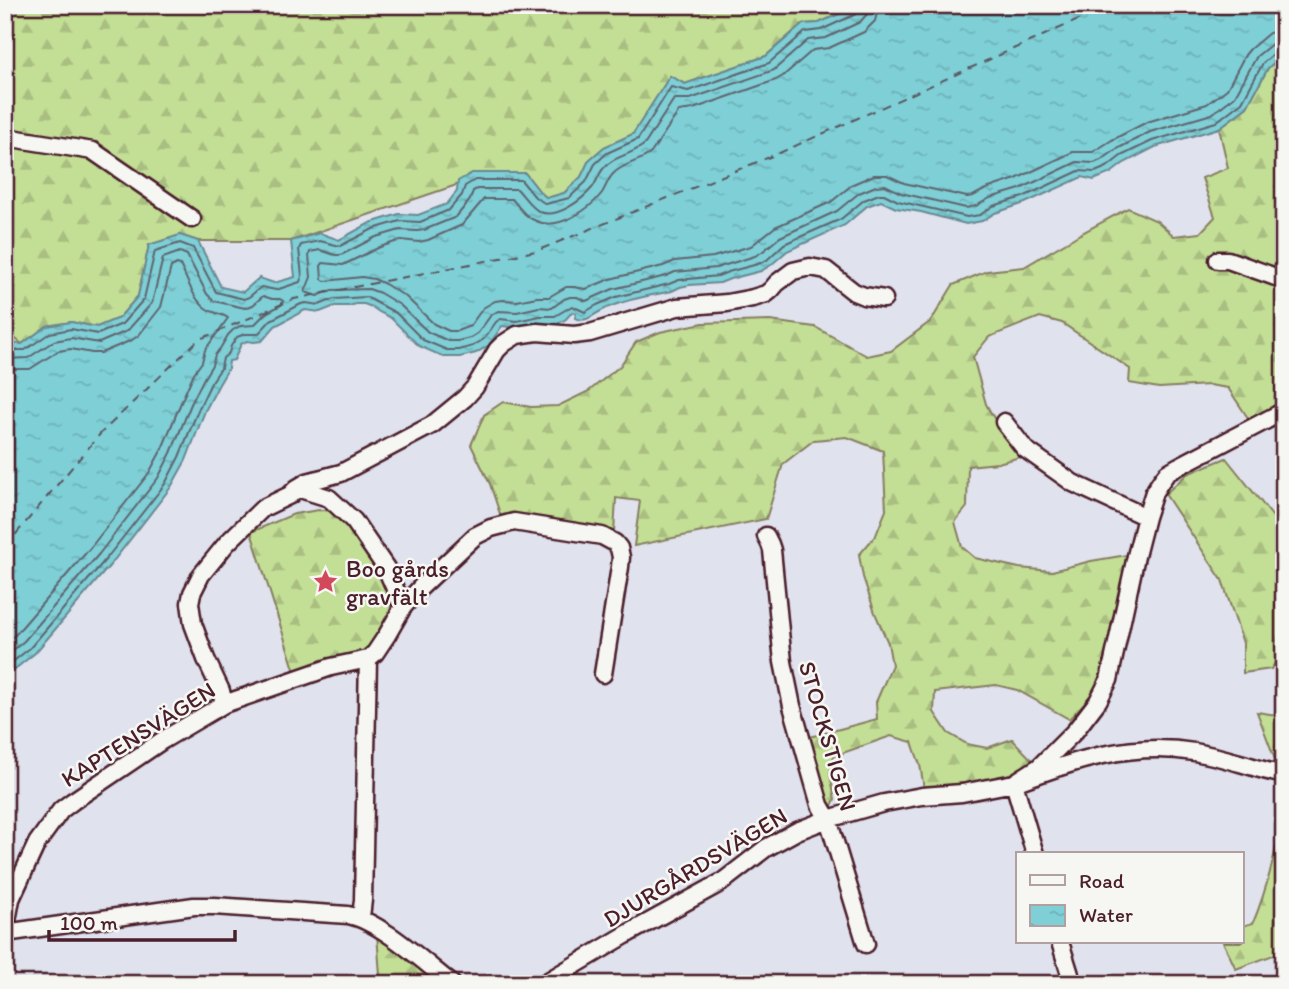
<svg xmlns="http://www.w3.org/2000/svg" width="1289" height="989" font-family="Itim,sans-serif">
	<defs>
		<pattern id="forest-firs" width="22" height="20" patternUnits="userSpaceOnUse" patternTransform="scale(1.75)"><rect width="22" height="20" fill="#c3de95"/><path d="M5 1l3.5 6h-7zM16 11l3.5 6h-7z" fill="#a9be81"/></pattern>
		<pattern id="water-ripples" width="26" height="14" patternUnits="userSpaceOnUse" patternTransform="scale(1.75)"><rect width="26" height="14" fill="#7ecfd6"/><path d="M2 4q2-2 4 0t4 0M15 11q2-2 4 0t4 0" fill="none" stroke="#6eb1b8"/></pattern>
	</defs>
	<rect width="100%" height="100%" fill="#e0e2ee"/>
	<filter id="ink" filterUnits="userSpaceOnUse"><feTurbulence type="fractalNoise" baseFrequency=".0143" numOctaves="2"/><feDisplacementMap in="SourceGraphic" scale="14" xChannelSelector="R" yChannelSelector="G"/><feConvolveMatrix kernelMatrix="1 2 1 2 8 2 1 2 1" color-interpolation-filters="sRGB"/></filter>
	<g filter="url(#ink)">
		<path fill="url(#forest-firs)" stroke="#867e60" stroke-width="2" d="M5,5H859L819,23L802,24L766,56L685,84L670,76L633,134L604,147L589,160L581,177L564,193L547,198L540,192L525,173H492L291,241H198L180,235L149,245L138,296L119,318L97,327L71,322L47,326L22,344L12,336L5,309Z
			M1284,54V403L1250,421L1228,388L1209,385L1159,388L1129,383L1130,369L1062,323L1040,317L989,337L973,357L986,404L1005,438L1024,456L998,463L968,466L967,507L955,522L962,547L975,558L1019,568L1052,571L1091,561L1127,555L1112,632L1111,650L1091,696L1069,719L1017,690L996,685L935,692L934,712L948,733L967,744L987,748L1012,739L1034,762L1017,774L989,780L924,788L920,765L912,742L891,736L834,756L830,773L835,799L831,808L825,797L810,737L877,719L876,702L892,665L888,643L875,613L863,577L859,555L876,535L886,510L883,451L847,437L814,440L783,464L766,519L634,546L640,501L616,498L614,533L502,520L490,484L471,445L484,415L503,402L531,407L558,406L589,391L620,366L636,342L660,332L703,323L770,321L815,327L867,356L891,351L931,321L953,285L987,271L1024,267L1080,234L1128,208L1157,221L1174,236L1200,233L1215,217L1202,178L1228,168L1219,128L1247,107L1268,68Z
			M1226,458L1281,527L1284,528V650L1271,669L1243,673V643L1222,580L1165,494L1187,474Z
			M319,510L336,511C356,532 393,578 391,608C390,619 383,628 376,636C371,644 366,651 358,656C346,663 310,668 295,672L251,532L294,514Z
			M1257,712L1284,716V783Z
			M1284,811V951L1236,969L1223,942H1242V926L1253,923C1268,887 1276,849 1284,811Z
			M377,934L445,984H382L380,975Z"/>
		<path fill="url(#water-ripples)" stroke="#698992" stroke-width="2" d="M859,5H1284V54L1268,68L1247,107L1219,128L1155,147L1124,163L1111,173L1094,180L1082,177L1025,203L995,213L982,221L966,224L921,212L896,208L881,201L867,206L845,225L787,251L771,265L761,271L730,279L720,283L689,285L680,287L672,291C648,296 622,300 601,311C591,316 586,323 575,318L576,314L572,312L566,319L557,324L541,323L517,328L502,326L489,345L476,353L460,357H444L419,346L391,318L379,312L372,307L364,304H356L349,306H335L320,312L305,310L275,326L262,341L254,342L247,341L241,344L234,360L229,361L228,369L218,386L205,411L186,460L171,487L111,564L35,653L5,677V343L22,344L47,326L71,322L97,327L119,318L138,296L149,245L180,235L198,241L221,287L243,292L259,278L274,283L295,277L291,241L320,233L339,240L370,223L399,214L418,215L447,204L457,191L458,181L472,173H525L540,192L547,198L564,193L581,177L589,160L604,147L633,134L670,76L685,84L766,56L803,24L819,23Z"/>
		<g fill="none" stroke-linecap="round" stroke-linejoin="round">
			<path stroke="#5f656f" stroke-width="2" d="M868,5L867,14L860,22L826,38L808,40L774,70L690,99H674L645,144C632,155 613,156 603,169C598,175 597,182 592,188C582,200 557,219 540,212C530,207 524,196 517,189H477L473,191L470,200L456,217L424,230L417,231L400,230L376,237L341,255H335L320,250L310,252L309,255L311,277L305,292L317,296L332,290L369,289L380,293L400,305L428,332L448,341H458L470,338L478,333L491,315L498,311L517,312L539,307L552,308L564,299L570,297H577L586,301L613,289L666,276L675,272L716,268L755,256L762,252L780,237L837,211L859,193L876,186L885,185L901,193L966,208L976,206L990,198L1020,189L1077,162L1094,163L1103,159L1117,149L1150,132L1212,114L1235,96L1257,56L1273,43L1284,41
				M879,5L875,21L864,32L829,48L813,50L783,76L776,80L693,109L679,111L651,153C640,162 623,163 613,174C608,179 606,187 602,193C589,210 558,231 536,221C525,217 519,207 512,199H484L462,225L428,240L419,242L401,240L380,247L343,265L323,263L321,266L322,279L325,281L362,277L374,279L385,284L406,297L434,324L449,331H457L470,326L483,308L495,301L503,300L517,301L537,297H549L566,287H574L586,289L610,279L663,266L675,261L713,257L751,246L775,227L831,202L853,184L874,175H887L904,183L967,197L973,196L986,189L1016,179L1073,152H1093L1112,140L1147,122L1207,104L1227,89L1245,55L1250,49L1269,33L1284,30
				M5,350H25L50,333L71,329L98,334L122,324L144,299L155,251L180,243L193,248L216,292L244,299L249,297L261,287L276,290L300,282L302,276L299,249L301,245L320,241L340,246L373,229L400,221L420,222L449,210L462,195L465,186L475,180H521L535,197L546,204L569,198L586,182L595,164L607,153L638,139L671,87L688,91L769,63L805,32L821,30L854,15L859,11V5
				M5,359L28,358L54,341L71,338L99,343L127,331L152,303L163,258L180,252L187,255L207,294L214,301L245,308L253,305L263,296L272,299H280L283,301L281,305L266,313L254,325L240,326L233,330L228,335L221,347L215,355L212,365L204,378L191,404L171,453L158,478L99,554L24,641L5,657
				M5,369H30L58,351L71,349L92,353H101L132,340L139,335L161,307L171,267L177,264L180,265C187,279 194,301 207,309C214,313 222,314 228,318L205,350L202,362L194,373L182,400L162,449L149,473L91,547L16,634L5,643
				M5,668L30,648L106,559L165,484L179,457L199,408L211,383L221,368L223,358L229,353L231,346L237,337L245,334H258L271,320L301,304L306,303L319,305L334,299L366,297L396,313L423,340L447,350H459L473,346L484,339L496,322L500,319L517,321L540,316H555L572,306L585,312L597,305L616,297L669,284L679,280L718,276L728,272L758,264L767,260L784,244L841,219L864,200L879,194H884L898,201L967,217L980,215L993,206L1023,197L1079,171L1095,172L1107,167L1121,156L1152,141L1216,122L1242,102L1263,63L1277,51L1284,49"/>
			<path stroke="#5a545e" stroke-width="2" stroke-dasharray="9 7" stroke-linecap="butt" d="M5,547L100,434L198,340L294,299L536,251L777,154L1112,5"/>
			<defs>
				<path id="minor" d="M5,137L93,151L192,219
					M1218,260H1228L1284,280
					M1004,422L1025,449L1073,483L1146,517
					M297,488L329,498L354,521L386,568L403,607
					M766,536L770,544L772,550L783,662L792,706L820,805L828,819L866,944
					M368,659L375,653L387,635L403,607L421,587L475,536L491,528L514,522L602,536L615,543L619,548L621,557L620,567L603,674
					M224,704L221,691L206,659L193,624L190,603L192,593L201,575L227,543L263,508L290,495L297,488L307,482L341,473L432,425L465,398L475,387L497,350L503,344L517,335L537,332L574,335L590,333L677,307L727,303L753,298L766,294L771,290L777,283L793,271L810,267L826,270L854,292L864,296L884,299
					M1035,854L1014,783C1073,761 1130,741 1194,752C1212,755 1229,760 1247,765C1259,769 1271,773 1284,774
					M5,932L11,899L37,843L61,810L73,801L163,740L224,704L331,667L368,659L363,900L361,917
					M5,933L194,906H214L348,915C380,921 425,963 452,984
					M1060,942L1073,984
					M543,984L629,933L722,882L766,848L797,831L828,819L884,803L922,796L962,793L1014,783L1039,767L1075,731L1098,701L1109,680L1136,556L1146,517L1154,492L1161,481L1167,473L1179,466L1284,411"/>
			</defs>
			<use href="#minor" stroke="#4a1f2b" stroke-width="21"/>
			<use href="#minor" stroke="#f6f6f2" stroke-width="16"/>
		</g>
	</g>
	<defs>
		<symbol id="sight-bare" viewBox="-9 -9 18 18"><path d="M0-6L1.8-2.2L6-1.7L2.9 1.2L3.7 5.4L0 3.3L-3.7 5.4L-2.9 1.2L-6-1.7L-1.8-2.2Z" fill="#d1495b" stroke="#f6f6f2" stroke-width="2.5" paint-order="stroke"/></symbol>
	</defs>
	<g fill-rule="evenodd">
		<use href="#sight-bare" x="308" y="564" width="35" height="35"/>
	</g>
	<g text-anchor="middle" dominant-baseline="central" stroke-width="5" stroke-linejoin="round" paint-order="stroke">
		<g font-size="24" fill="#4a1f2b" stroke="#f6f6f2" text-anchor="start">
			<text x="346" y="568">Boo gårds<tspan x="346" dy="28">gravfält</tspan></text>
		</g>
		<g font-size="24" fill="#4a1f2b" stroke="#f6f6f2">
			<text transform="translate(138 734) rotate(-32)">KAPTENSVÄGEN</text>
			<text transform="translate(828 736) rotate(74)">STOCKSTIGEN</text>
			<text transform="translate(695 867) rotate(-31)">DJURGÅRDSVÄGEN</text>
		</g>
	</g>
	<rect width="1289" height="989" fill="none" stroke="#f6f6f2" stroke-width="28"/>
	<rect x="14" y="14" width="1261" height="961" fill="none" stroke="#4a1f2b" stroke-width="2.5" filter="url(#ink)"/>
	<rect x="1016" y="852" width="228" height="91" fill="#f6f6f2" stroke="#b1a0a2" stroke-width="2"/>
	<rect x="1030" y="875" width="35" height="10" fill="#f6f6f2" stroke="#b1a0a2" stroke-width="2"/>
	<text x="1079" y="888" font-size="21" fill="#4a1f2b">Road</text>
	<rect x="1030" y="905" width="35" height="21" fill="url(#water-ripples)" stroke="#b1a0a2" stroke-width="2"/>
	<text x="1079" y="922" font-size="21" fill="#4a1f2b">Water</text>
	<path d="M49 930v10h186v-10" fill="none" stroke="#4a1f2b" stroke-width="3.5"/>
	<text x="60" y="930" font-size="21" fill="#4a1f2b" stroke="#f6f6f2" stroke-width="5" paint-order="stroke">100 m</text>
</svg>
